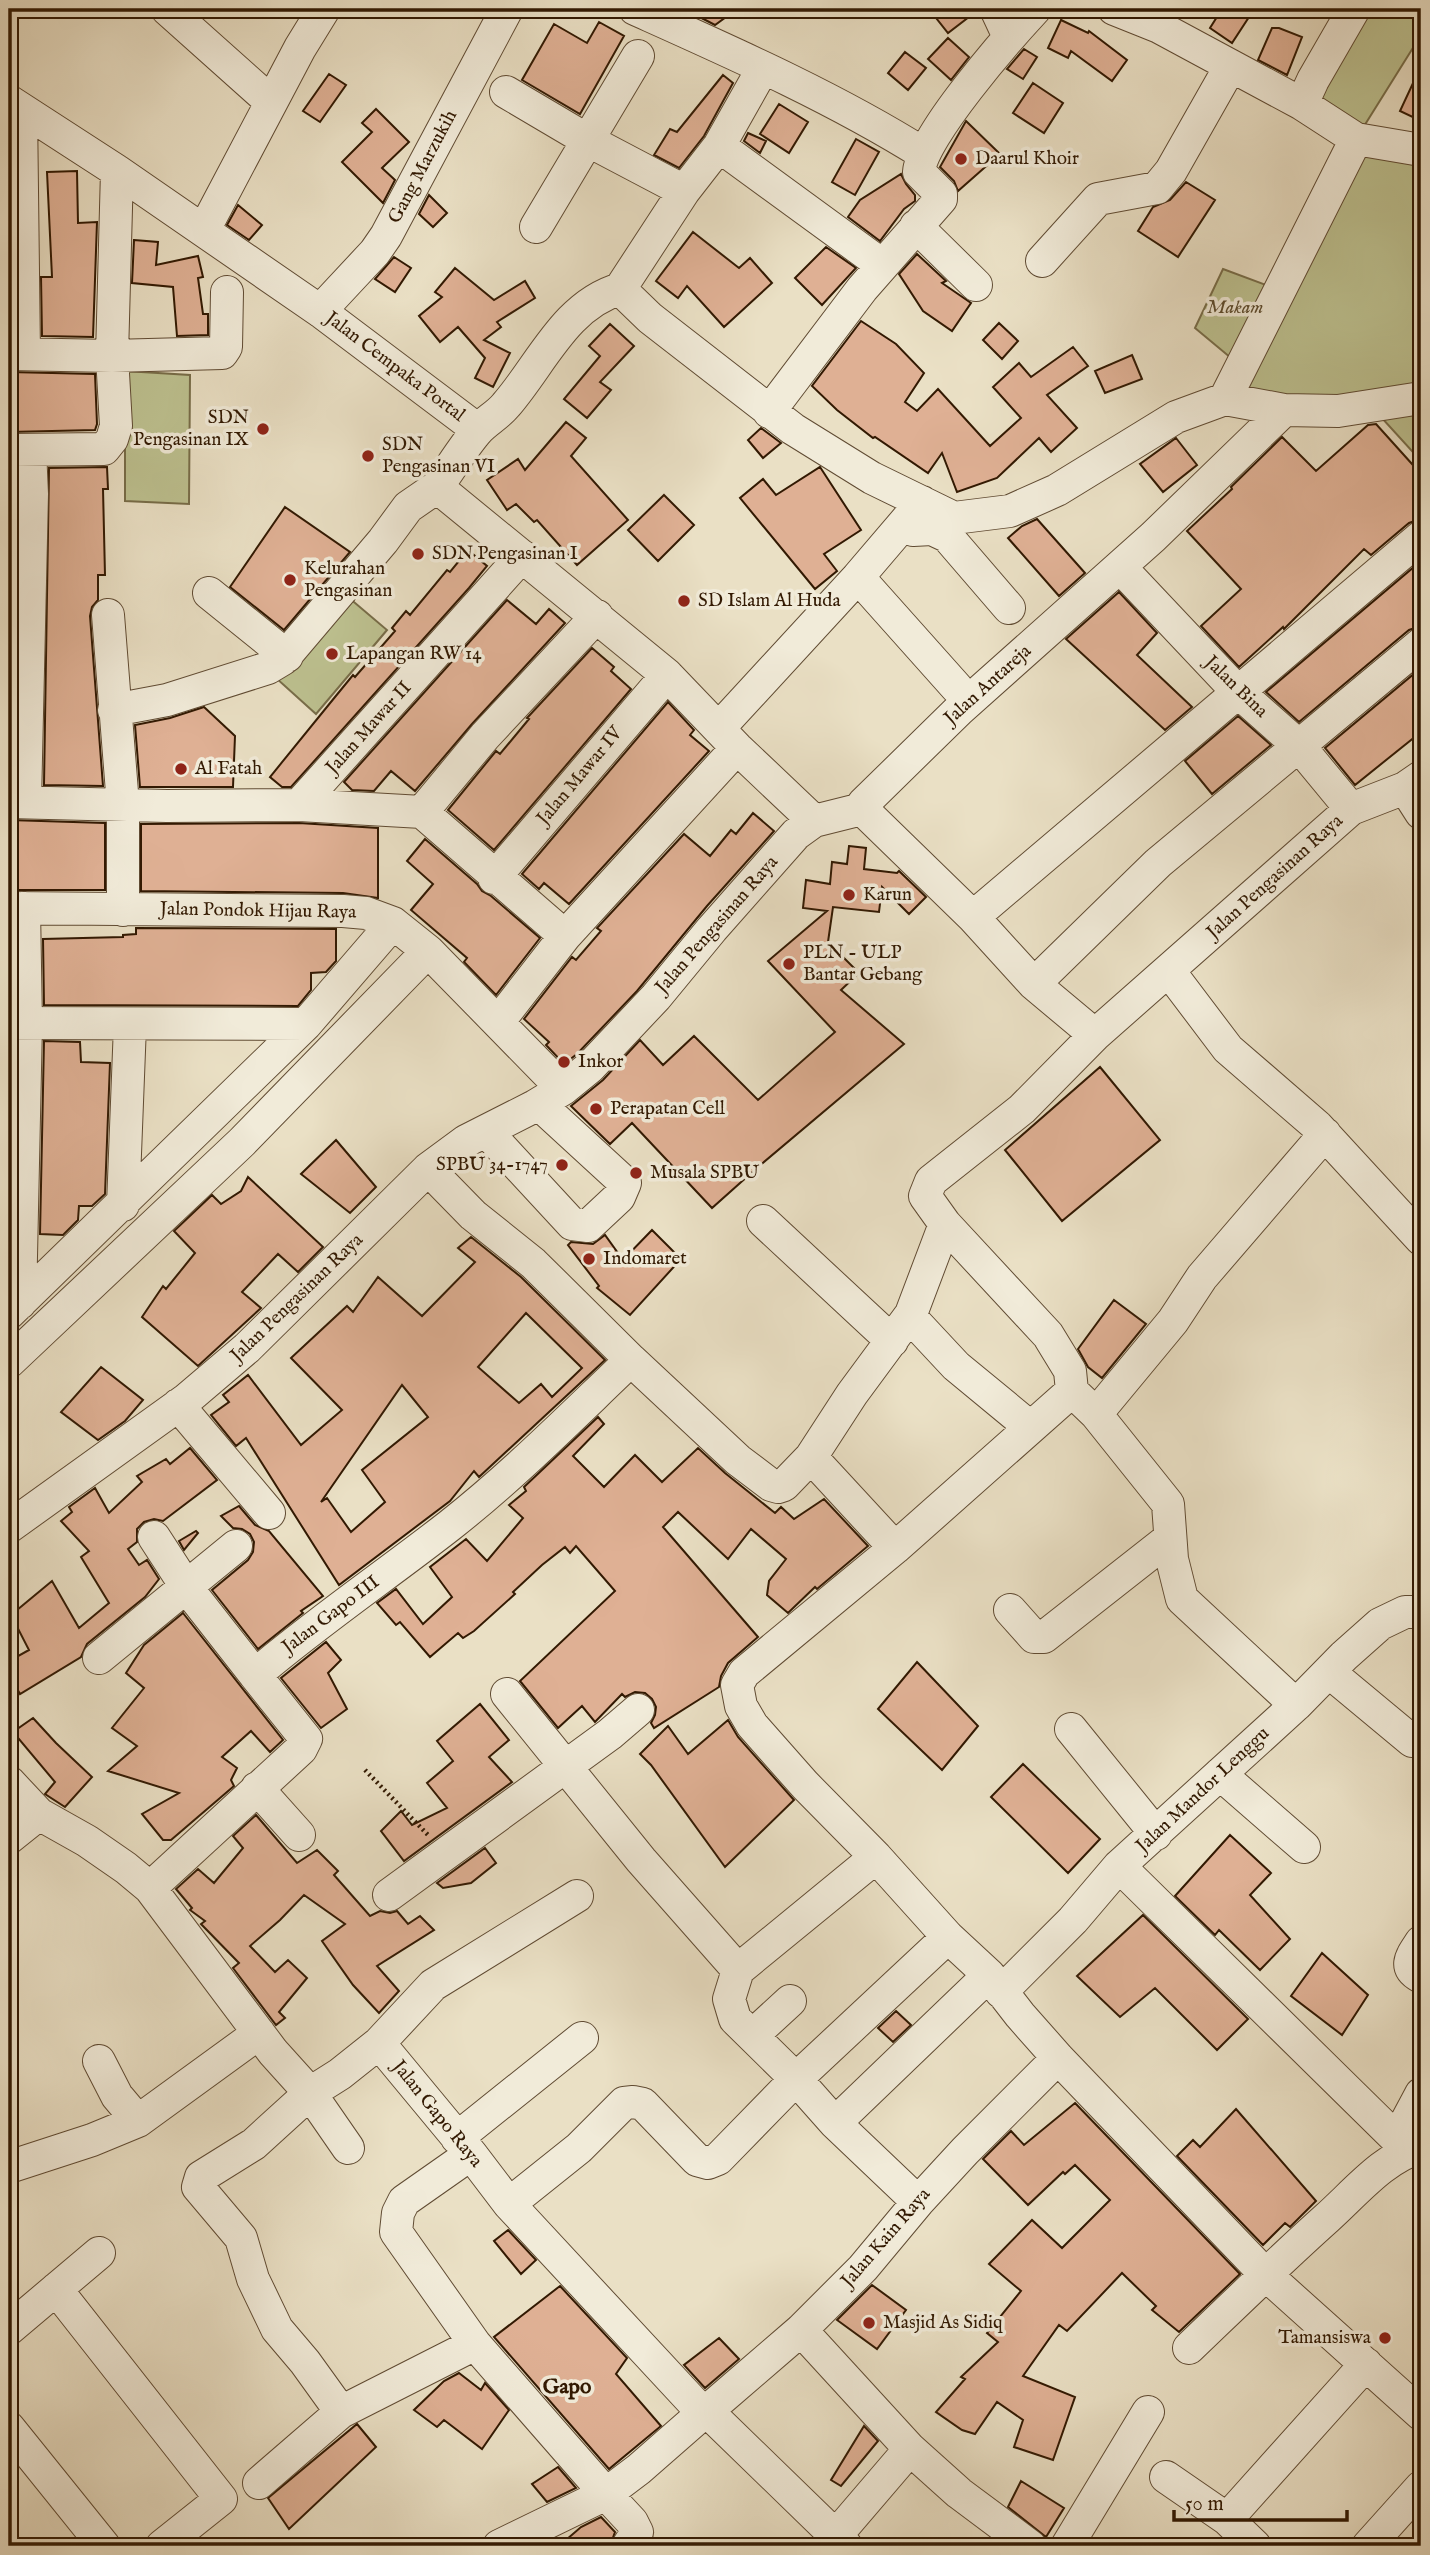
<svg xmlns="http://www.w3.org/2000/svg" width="1430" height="2555" font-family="'IM FELL English',serif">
	<rect width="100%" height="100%" fill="#eae0c5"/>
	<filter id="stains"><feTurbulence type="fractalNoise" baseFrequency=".00286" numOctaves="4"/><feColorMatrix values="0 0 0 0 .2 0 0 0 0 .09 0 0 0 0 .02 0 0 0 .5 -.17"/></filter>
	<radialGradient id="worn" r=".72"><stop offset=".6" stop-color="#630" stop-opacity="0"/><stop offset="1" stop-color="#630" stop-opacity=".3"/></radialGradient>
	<path fill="#bdc190" stroke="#786d49" stroke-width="2" d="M1362,9H1421V35L1356,139L1421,150V461L1371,406L1225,399L1356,140L1302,104Z
		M1223,269L1274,288L1237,363L1195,328Z
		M125,371L190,375L189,504L125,501Z
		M348,597L387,630L316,714L276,678Z"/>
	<path fill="#dfb094" stroke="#321902" stroke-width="2" fill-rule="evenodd" d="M684,9H737L715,25Z
		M929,9H978V10L948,33Z
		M1222,9H1237L1249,17L1232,43L1210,28Z
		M1061,20L1088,33L1089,31L1127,60L1112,81L1071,51L1068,58L1048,48Z
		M599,22L624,36L580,114L522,80L554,24L587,43Z
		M1272,28H1279L1302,37L1287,75L1258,60Z
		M948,38L969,57L951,80L928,59Z
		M1024,49L1037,57L1023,79L1007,69Z
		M905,52L926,68L908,90L888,73Z
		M1421,66V121L1400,111Z
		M329,74L346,85L320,122L303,111Z
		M723,75L733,83L704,136L679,168L654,155L670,129L677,132Z
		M1033,83L1063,103L1044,133L1013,113Z
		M779,104L808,122L789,153L760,134Z
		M376,109L409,142L382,168L395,180L383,203L342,162L372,132L362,123Z
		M966,121L1000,154L958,191L954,181L940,167Z
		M748,133L766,141L760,153L744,141Z
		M856,139L879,152L855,195L832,182Z
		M77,171L78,223L97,222L93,337L42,336L41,277H52L47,172Z
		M901,174L906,184L915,195V201L904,209L880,241L848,217L860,200Z
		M1186,182L1215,200L1178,257L1138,231L1153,207L1170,200Z
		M429,195L447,213L433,227L419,214Z
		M238,205L262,225L249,240L227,225Z
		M693,232L739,268L750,258L772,283L724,327L687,286L678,298L656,281Z
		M134,240L158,242L156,265L198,256L203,277L198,278L203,314H208V335L177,336L173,287L132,283Z
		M826,247L856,268L822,305L795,278Z
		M917,254L946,281L942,283L971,303L952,331L923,311L899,274Z
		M394,257L411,268L395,292L375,279Z
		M455,268L494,300L525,281L535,298L497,322L501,327L484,340L510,353L493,387L475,378L485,358L458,327L440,342L419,316L442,297L435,292Z
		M861,321L896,344L924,373L905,402L917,411L938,389L990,446L1021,418L993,387L1019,363L1031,377L1073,347L1088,366L1047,395L1077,428L1051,452L1039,438L997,478L957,492L942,453L928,473L875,437L873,438L837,410L812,386Z
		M999,323L1018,341L1002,359L983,340Z
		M610,324L634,346L600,382L611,390L587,418L564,399L600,356L589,346Z
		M1132,355L1142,379L1105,393L1095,371Z
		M9,372L95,374L97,424L95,430L9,432Z
		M566,422L586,438L571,456L628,520L577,565L537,520L534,522L516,504L507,510L487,480L518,459L525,470Z
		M1376,424L1421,474V519L1409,523L1371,555L1364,549L1284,629L1283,627L1239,667L1201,626L1241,589L1187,531L1232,489L1231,487L1282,437L1316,471L1368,425Z
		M761,428L781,443L763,458L748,440Z
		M1176,438L1197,465L1163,492L1140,464Z
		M107,467L108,489H103L105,575H98V600L92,607L90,616L103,786L44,785L49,468Z
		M820,467L861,530L824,554L837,571L815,589L740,498L763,479L776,495Z
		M664,495L694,525L658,561L628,530Z
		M285,507L350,552L284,630L230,587Z
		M1037,519L1085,573L1059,596L1008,538L1022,526Z
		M468,550L487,566L469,588L291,787H282L270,777L335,697L353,675L355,677L395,631L392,628L406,611L410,615L447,570L450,572Z
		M1421,561V626L1409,630L1299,722L1266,692Z
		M9,573H12L11,608H9Z
		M1119,592L1157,633L1137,655L1192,707L1165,730L1066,639Z
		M507,600L536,624L549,609L565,623L472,724L415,791L391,771L374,791L352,790L344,782Z
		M592,648L614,667L611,671L631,689L494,850L448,810L496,751L500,754L529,719L527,718Z
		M1421,668V732L1355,785L1325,748Z
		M668,702L694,730L690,735L709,751L569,904L544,883L539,889L522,874Z
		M204,707L235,736L233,787H140L135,725L170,718Z
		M1238,716L1271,745L1212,794L1185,761Z
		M753,813L774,831L707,906L637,991L577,1054L564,1064L546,1045L549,1042L524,1019L572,957L576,960L601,931L597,928L684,834L710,856L731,830L736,834Z
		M9,820L105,823V890H9Z
		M299,823L378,828V898L343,893L141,891V824Z
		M425,839L477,884L482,891L491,896L540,938L496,995L464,962L467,958L411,910L433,884L407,861Z
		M849,846L866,848L864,869L897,873L899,871L926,897L909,914L882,887L879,912L833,907L828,942L859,973L841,990L904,1044L758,1167L712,1208L632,1123L610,1144L571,1106L603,1080L640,1040L663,1065L694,1036L758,1100L835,1032L768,961L827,911L803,908L806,880L830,884L832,862L847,864Z
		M136,928L336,929V961L326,972L311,973V990L298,1006L44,1005L43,939L123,937V935L136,934Z
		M44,1041L80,1042L81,1062L110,1063L105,1194L92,1206H79L78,1220L63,1235L40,1234Z
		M1100,1067L1160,1140L1062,1221L1005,1150Z
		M336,1140L376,1187L350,1213L301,1174Z
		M248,1177L323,1247L298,1272L278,1254L242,1292L261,1308L198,1366L142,1317L163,1286L166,1289L195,1253L174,1231L212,1195L221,1204L241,1191Z
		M652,1230L681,1259L630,1315L597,1288L599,1286L568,1245L571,1242L593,1244L605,1235L623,1260Z
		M471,1237L521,1277L605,1360L479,1477L474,1471L450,1501L339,1585L246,1438L236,1446L211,1415L229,1402L223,1395L248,1375L301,1445L342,1410L291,1358L347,1306L353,1312L378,1277L422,1316L475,1262L458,1248ZM526,1313L582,1368L552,1397L541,1384L519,1403L478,1367ZM402,1385L428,1417L362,1470L385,1502L351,1532L327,1498L321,1502Z
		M1114,1300L1146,1324L1102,1378L1088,1367L1078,1349Z
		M101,1367L143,1400L125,1421L98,1440L61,1412Z
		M598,1417L604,1424L573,1456L604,1487L635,1455L662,1482L698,1448L725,1473L775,1513L781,1507L794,1519L824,1499L868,1546L817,1589L815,1587L788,1613L767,1595L769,1581L786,1559L751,1529L728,1559L678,1512L663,1527L758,1637L728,1663L721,1676L719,1687L654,1728L651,1723L655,1715L656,1707L652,1699L645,1693L635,1692L625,1697L622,1694L595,1722L582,1706L558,1728L520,1681L615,1591L576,1546L570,1553L565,1547L542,1565L513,1592L515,1594L474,1631L463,1638L458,1633L430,1657L400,1622L396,1625L377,1603L396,1589L423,1624L452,1597L430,1567L466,1539L487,1561L523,1518L509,1505L526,1491L524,1487Z
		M190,1448L217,1480L163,1521L154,1519L144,1522L137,1529V1542L128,1549L139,1565L147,1560L159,1579L145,1597L87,1644L81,1657L20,1694L9,1674V1661L29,1650L11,1615L52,1581L79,1628L109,1603L81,1557L89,1551L61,1521L72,1512L69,1507L95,1488L109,1513L142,1482L137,1476L166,1459L170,1464Z
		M239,1506L255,1525L269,1531L323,1596L301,1611L303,1613L258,1649L212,1590L248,1560L253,1552L254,1542L250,1534L242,1529L233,1528L221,1516Z
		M196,1531L198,1533L184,1550L179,1541Z
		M183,1613L283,1740L270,1752L251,1731L222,1757L237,1768L231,1780L234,1786L171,1840H163L142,1814L179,1793L108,1771L137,1746L112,1728L144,1688L126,1673L144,1645Z
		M326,1642L341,1660L328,1673L347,1709L321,1728L281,1678Z
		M917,1662L978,1726L942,1770L878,1709Z
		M480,1704L509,1740L489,1757L512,1782L404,1861L381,1831L401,1811L412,1825L447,1808L427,1783L453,1761L437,1741Z
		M33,1718L56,1743L92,1777L65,1807L45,1794L55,1782L13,1732Z
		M728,1720L738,1737L794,1800L725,1867L651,1765L640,1754L668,1726L688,1754Z
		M1023,1764L1100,1839L1068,1873L991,1797Z
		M256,1815L297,1863L317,1850L338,1871L334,1875L370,1916L380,1911L390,1913L397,1911L408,1924L420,1916L434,1930L377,1966L399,1991L379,2013L353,1985L322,1941L345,1924L304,1895L280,1920L250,1946L275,1972L288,1960L307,1978L279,2012L285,2018L276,2025L233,1968L239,1963L201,1924L205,1921L190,1910L192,1908L176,1889L198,1869L214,1883L243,1848L233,1836Z
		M1230,1835L1271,1873L1250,1895L1290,1939L1260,1970L1219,1930L1215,1935L1175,1896Z
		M485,1848L496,1863L471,1883L443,1888L437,1883Z
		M1143,1915L1248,2019L1217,2050L1155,1988L1120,2017L1077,1976Z
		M1322,1953L1368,1995L1342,2035L1291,1996Z
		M896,2011L911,2025L893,2042L878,2028Z
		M1075,2103L1240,2274L1179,2332L1152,2310L1156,2306L1122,2273L1067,2331L1059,2325L1023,2376L1075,2397L1053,2460L1014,2447L1023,2420L997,2402L975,2434L962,2430L936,2412L965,2379L961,2377L998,2342L987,2333L1021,2291L989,2264L1032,2220L1062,2248L1110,2200L1075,2165L1065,2174L1063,2172L1028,2205L983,2159L1011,2131L1024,2145Z
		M1236,2109L1316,2201L1290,2227L1285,2223L1263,2245L1177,2156L1193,2140L1200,2147Z
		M508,2230L536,2260L521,2274L494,2241Z
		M872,2285L906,2310L877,2349L837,2320Z
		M560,2286L627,2358L616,2374L661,2426L609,2469L494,2337Z
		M719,2338L739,2359L705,2388L684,2365Z
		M459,2373L481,2390L485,2383L509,2410L482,2449L444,2420L437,2427L414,2410L444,2381Z
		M357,2424L376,2447L289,2529L268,2498Z
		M864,2426L878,2441L841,2486L831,2480Z
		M558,2467L576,2488L547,2502L532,2484Z
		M1021,2481L1064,2508L1046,2537L1008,2507Z
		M601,2517L615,2532L610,2546H559L581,2527Z"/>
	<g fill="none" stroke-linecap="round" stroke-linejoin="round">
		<defs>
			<path id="minor" d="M167,9L271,102
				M635,9C733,53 833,97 924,154
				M996,9L1009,37
				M1114,9L1159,27L1302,104L1356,139L1421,150
				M506,92L589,141L684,191
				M9,101L117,171L320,311L478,430
				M1302,104L1313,80L1354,9
				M21,109L24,354
				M719,146L882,265
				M916,226L976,285
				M536,227L638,56
				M204,230L300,48L324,9
				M1042,261L1098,199L1157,188L1171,171L1230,67
				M620,289L684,191L719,146L763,68
				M320,311L375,252L386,236L507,9
				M9,354L112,356L222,353L226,347L227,292
				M1225,399L1356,139
				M769,412L862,289L941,199V194L919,172C921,137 1009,37 1035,9
				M9,450L104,449L112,439L116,426L112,356L117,171
				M913,530L932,529L947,536L1009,608
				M1120,567L1237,691L1299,746L1351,809
				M858,577L957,688
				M209,593L287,656
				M108,615L123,805V910
				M114,710L167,700L268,668L283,659L383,541L408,507L437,487
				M719,728L858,577L922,502
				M1405,788L1421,813
				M9,802L167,806L299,805L422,812L565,936
				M25,802L32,494L30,450
				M299,805L522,556
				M862,809L863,804L959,710L1153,537L1284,410
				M422,812L485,736L597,616
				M814,821L737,748L667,675L437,487C451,468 463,447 478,430C486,421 498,415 506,405C541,365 565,305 620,289L650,318L793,429L872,478L954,518L1010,511L1057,490L1176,417L1225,399L1284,410L1338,411L1421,398
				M494,878L667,675
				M9,908L343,911L366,913L393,923L428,951L563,1089
				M973,917L1421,537
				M1169,971L1228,1049L1317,1126L1421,1239
				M1034,984L1158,863L1421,644
				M499,1021L565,936L737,748
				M9,1023L306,1024
				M1095,1035L1022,1109L931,1181L925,1196L945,1224L1048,1335L1070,1371L1072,1391L1096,1414L1168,1504L1172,1559L1182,1599L1296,1705
				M486,1131L572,1224L588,1226L619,1197L625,1183L539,1104
				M428,1169L473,1215L533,1263L631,1360L738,1460L771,1485L778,1487L784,1485L811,1457L852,1394L911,1314
				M123,1205L130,1025
				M763,1221L892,1341
				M945,1224L911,1314L914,1321L956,1366L1030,1427
				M20,1303L26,1023L24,908
				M9,1313L306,1024L393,923
				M9,1362L242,1142L428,951
				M1072,1391L895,1548L744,1673L737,1685L741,1706L752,1725L805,1785L876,1857L948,1937L989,1975L1020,2015L1058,2058L1265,2274L1421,2414
				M178,1405L269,1513
				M1096,1414L1173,1321L1202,1277L1325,1134
				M811,1457L895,1548
				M9,1527L187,1399L247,1348L428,1169L466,1141L535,1106L563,1089L590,1067L656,997L712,929L796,834L814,821L862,809L973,917L1034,984L1095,1035L1351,809L1405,788L1421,777
				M154,1537L187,1588L255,1675
				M1010,1610L1034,1637H1044L1170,1538
				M99,1658L236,1546
				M1329,1672L1412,1741
				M507,1694L641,1860L738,1970L729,1999L735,2019L796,2079L835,2123L918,2202
				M1071,1729L1156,1834
				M1220,1774L1304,1847
				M9,1782L39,1814L87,1841L126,1868L150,1888L273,2052L310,2093L340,2074L379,2043L471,2154L509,2204L703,2413L707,2411L846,2546
				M257,1788L299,1835
				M9,1838L39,1814
				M1119,1866L1409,2151
				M150,1888L301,1749L306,1739L255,1675C317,1622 385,1576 449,1526C514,1475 572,1416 631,1360
				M389,1895L610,1734L638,1710
				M1421,1942C1412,1956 1402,1967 1421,1977
				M738,1970L876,1857
				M1001,1992L1073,1920L1119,1866L1296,1705L1344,1656L1380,1624L1405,1612H1421
				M753,2035L790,2001
				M379,2043L433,1985L577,1896
				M99,2061L117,2096L138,2121
				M835,2123L989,1975
				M457,2138L582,2038
				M1397,2139L1421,2094
				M471,2154L404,2201L398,2213L396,2232L475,2344
				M9,2167L92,2140L138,2121L259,2033
				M509,2204L579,2148L624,2103L633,2102L643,2104L697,2160L708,2163L718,2159L796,2079L948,1937
				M56,2289L221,2499L162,2546
				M9,2329L99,2253
				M801,2330L910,2449L959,2493L1030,2546
				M1189,2348C1235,2304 1280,2260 1327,2218C1355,2193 1384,2157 1421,2147
				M707,2411L801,2330L863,2268L918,2202L965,2151L1058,2058
				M341,2412L305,2362L277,2329L253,2279L241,2238L198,2187L201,2177L254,2144L310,2093L348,2148
				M9,2428L104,2546
				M1166,2477L1227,2519L1255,2546
				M259,2483L341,2412L475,2344L606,2494L639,2469L703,2413
				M1227,2519L1366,2364
				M499,2546L606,2494L632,2522L637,2532L628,2546
				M827,2546L910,2449
				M1067,2546L1148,2412
				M1368,2546L1421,2487"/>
		</defs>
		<use href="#minor" stroke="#604b33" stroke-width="34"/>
		<path stroke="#321902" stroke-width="4.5" stroke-dasharray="2 3.5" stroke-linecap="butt" d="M365,1770L428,1835"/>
		<use href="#minor" stroke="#f1ebd9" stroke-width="32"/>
	</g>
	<g fill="#8f2418" stroke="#f1ebd9" stroke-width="2.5">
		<circle cx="961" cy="159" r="7"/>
		<circle cx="263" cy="429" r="7"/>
		<circle cx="368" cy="456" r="7"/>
		<circle cx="418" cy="554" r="7"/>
		<circle cx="290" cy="580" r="7"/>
		<circle cx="684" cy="601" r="7"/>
		<circle cx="332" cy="654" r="7"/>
		<circle cx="181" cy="769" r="7"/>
		<circle cx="849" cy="895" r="7"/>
		<circle cx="789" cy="964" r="7"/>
		<circle cx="564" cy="1062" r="7"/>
		<circle cx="596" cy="1109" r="7"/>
		<circle cx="562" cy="1165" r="7"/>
		<circle cx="636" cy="1173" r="7"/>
		<circle cx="589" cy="1259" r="7"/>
		<circle cx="869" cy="2323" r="7"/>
		<circle cx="1385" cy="2338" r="7"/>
	</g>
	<g text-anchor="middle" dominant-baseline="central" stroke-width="7" stroke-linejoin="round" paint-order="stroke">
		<g font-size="19" fill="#321902" stroke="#f1ebd9" text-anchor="start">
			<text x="975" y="159">Daarul Khoir</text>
			<text x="249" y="418" text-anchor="end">SDN<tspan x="249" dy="22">Pengasinan IX</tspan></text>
			<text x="382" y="445">SDN<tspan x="382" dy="22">Pengasinan VI</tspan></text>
			<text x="432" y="554">SDN Pengasinan I</text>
			<text x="304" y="569">Kelurahan<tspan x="304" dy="22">Pengasinan</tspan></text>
			<text x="698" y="601">SD Islam Al Huda</text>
			<text x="346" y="654">Lapangan RW 14</text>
			<text x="195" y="769">Al Fatah</text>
			<text x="863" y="895">Karun</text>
			<text x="803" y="953">PLN - ULP<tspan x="803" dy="22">Bantar Gebang</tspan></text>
			<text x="578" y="1062">Inkor</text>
			<text x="610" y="1109">Perapatan Cell</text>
			<text x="548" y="1165" text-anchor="end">SPBU 34-1747</text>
			<text x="650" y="1173">Musala SPBU</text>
			<text x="603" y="1259">Indomaret</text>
			<text x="883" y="2323">Masjid As Sidiq</text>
			<text x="1371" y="2338" text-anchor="end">Tamansiswa</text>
		</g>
		<g font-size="19" fill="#321902" stroke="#f1ebd9">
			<text transform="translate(423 167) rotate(-62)">Gang Marzukih</text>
			<text transform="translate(395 367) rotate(37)">Jalan Cempaka Portal</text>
			<text transform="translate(988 685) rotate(-42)">Jalan Antareja</text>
			<text transform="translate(1236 687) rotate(44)">Jalan Bina</text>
			<text transform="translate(369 728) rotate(-48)">Jalan Mawar II</text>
			<text transform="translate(580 776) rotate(-50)">Jalan Mawar IV</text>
			<text transform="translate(1275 877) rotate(-42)">Jalan Pengasinan Raya</text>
			<text transform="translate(258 911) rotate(1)">Jalan Pondok Hijau Raya</text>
			<text transform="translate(717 925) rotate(-49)">Jalan Pengasinan Raya</text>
			<text transform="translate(297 1298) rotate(-44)">Jalan Pengasinan Raya</text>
			<text transform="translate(331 1615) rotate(-37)">Jalan Gapo III</text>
			<text transform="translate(1203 1790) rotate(-43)">Jalan Mandor Lenggu</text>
			<text transform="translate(437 2114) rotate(51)">Jalan Gapo Raya</text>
			<text transform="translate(886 2238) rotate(-49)">Jalan Kain Raya</text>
		</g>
		<g font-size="19" font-style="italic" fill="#5c4b2d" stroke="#f1ebd9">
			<text x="1235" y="308">Makam</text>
		</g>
		<g font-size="21" font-weight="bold" fill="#321902" stroke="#f1ebd9">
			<text x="567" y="2387">Gapo</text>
		</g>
	</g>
	<rect width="1430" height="2555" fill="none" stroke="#eae0c5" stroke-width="35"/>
	<rect x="10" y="10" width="1409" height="2534" fill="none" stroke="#321902" stroke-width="3.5"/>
	<rect x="18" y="18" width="1395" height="2520" fill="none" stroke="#321902" stroke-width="2"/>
	<path d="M1174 2510v10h173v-10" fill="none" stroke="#321902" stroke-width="3.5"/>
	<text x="1185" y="2510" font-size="21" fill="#321902" stroke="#f1ebd9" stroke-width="5" paint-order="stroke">50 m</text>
	<rect width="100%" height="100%" filter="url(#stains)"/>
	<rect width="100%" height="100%" fill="url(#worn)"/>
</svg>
